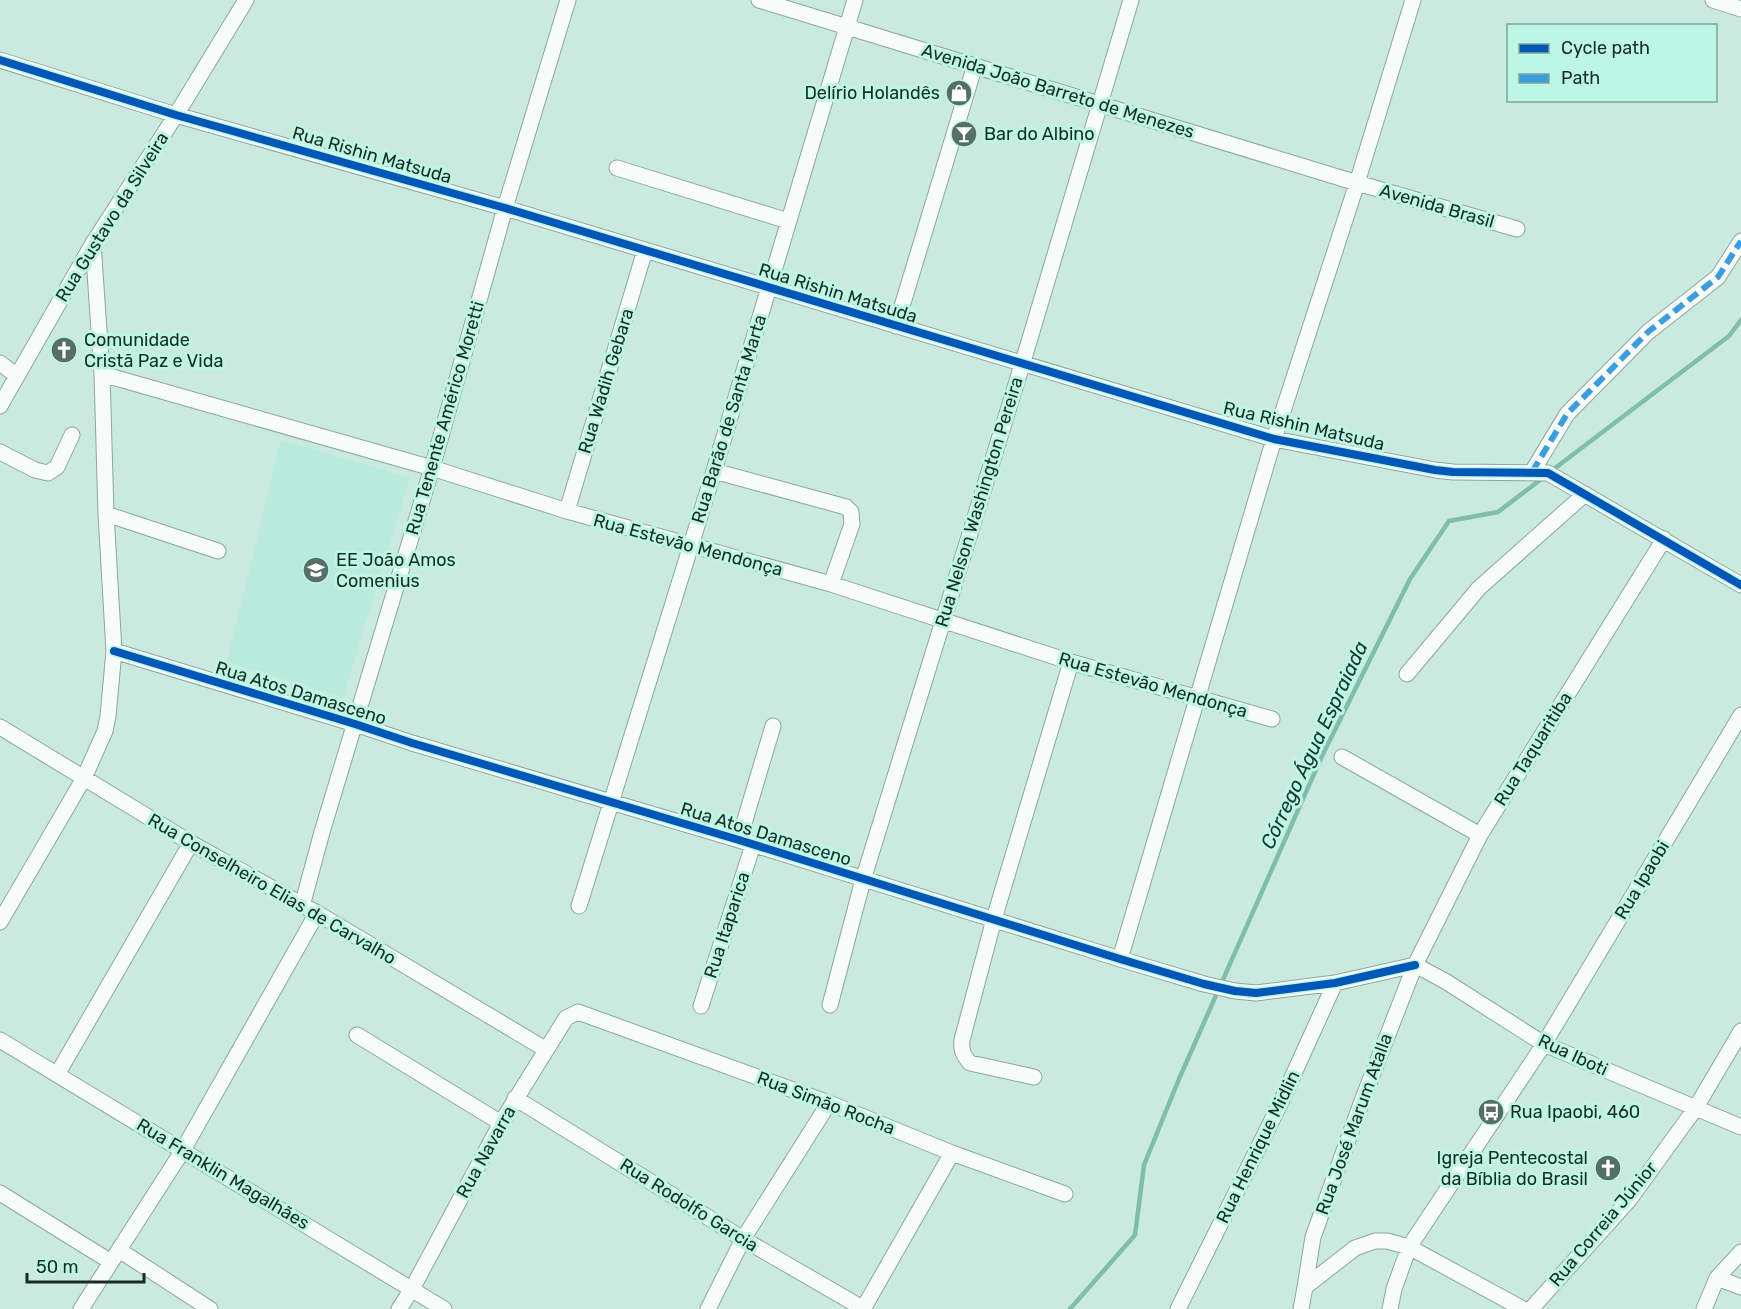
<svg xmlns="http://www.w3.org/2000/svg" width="1741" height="1309" font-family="Rubik,sans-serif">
	<rect width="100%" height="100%" fill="#cae9df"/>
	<path fill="#b8ebdb" d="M281,440L410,478L343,697L227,662Z"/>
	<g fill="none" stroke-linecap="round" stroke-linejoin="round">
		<path stroke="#80beac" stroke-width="4.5" d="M1550,472L1729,336L1741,320
			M1070,1309L1135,1235L1144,1165L1179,1079L1322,756L1410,579L1449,521L1498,512L1544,477"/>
		<defs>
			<path id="minor" d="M759,0L1357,183L1517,229
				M1713,0L1741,9
				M0,60L176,115L505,208L1274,439L1435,470L1453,472L1548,473L1741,585
				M617,168L788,221
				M896,326L975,65
				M0,363L17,376
				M102,374L432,468L567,511L831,584L1071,662L1272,719
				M0,406L93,243L176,115L246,0
				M0,452L35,470L48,473L57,467L72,435
				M714,471L846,507L851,512L852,524L831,584
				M1532,472L1567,414L1648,332L1718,277L1741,241
				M567,511L645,250
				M106,514L218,551
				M114,651L355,724L412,743L739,840L1120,959L1204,984L1235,991L1256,993L1335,983L1415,965
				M1407,674L1479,588L1585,494
				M0,727L191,843L317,913L545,1049
				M1342,757L1480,835
				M739,840L773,726
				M302,906L322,832L432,468L505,208L568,0
				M579,906L714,471L855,0
				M0,922L84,778L105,731L108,716L114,651L106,514L102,374L93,243
				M1120,959L1274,439L1357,183L1413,0
				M1415,965L1445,981L1544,1044L1741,1127
				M830,1005L863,880L1022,365L1131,0
				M701,1006L753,845
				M357,1035L501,1123
				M0,1040L444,1309
				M58,1073L191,843
				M1034,1077L970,1063C963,1055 961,1050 962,1040L994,919L1071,662
				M515,1098L743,1239L864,1309
				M0,1193L111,1262
				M119,1250L210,1309
				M1717,1278L1741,1287
				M1305,1287L1313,1237L1362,1101L1415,965L1480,835L1664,539
				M81,1309L183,1150L317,913
				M399,1309L412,1289L501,1123L566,1018L578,1012L829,1103L952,1153L1065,1194
				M708,1309L743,1239L829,1103
				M863,1309L952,1153
				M1178,1309L1281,1102L1335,983
				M1301,1309L1305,1287L1355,1248L1375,1241H1387L1409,1247L1523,1309
				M1390,1309L1394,1289L1409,1247L1544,1044L1741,715
				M1531,1309L1629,1200L1695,1109L1741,1031
				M1704,1309L1717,1278L1741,1252"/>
		</defs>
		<use href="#minor" stroke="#8ea69f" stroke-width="17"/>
		<use href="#minor" stroke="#f7fcfa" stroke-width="15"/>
		<path stroke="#3b9de0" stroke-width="6" stroke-dasharray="12 6" stroke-linecap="butt" d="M1532,472L1567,414L1648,332L1718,277L1741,241"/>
		<defs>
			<path id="cycleway" d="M0,60L176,115L505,208L1274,439L1435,470L1453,472L1548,473L1741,585
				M114,651L355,724L412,743L739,840L1120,959L1204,984L1235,991L1256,993L1335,983L1415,965"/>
		</defs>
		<use href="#cycleway" stroke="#bdf6e4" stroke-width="11"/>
		<use href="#cycleway" stroke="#0057b8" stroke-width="8"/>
	</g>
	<defs>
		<symbol id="shop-disc" viewBox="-11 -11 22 22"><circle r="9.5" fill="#556f67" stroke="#bdf6e4"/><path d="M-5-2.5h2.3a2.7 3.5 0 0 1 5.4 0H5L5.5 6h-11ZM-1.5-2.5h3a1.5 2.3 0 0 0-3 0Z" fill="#fff"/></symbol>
		<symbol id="bar-disc" viewBox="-11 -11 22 22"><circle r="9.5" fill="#556f67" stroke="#bdf6e4"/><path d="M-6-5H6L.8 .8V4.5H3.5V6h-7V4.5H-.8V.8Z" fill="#fff"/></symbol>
		<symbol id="church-disc" viewBox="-11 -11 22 22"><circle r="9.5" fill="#556f67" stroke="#bdf6e4"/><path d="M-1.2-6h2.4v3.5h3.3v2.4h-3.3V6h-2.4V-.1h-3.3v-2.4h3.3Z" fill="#fff"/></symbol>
		<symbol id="school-disc" viewBox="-11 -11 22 22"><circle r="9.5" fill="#556f67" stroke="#bdf6e4"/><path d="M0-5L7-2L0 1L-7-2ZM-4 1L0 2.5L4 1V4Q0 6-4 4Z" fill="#fff"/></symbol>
		<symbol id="bus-disc" viewBox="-11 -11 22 22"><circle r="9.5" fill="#556f67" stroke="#bdf6e4"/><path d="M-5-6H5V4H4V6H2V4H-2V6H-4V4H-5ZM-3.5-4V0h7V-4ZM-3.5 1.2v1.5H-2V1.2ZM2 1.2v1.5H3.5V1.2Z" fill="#fff"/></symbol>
	</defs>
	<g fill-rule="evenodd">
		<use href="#shop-disc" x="944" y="78" width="30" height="30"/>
		<use href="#bar-disc" x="949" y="119" width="30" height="30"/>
		<use href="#church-disc" x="49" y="335" width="30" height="30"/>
		<use href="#school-disc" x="301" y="555" width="30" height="30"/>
		<use href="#bus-disc" x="1476" y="1097" width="30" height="30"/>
		<use href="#church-disc" x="1593" y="1153" width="30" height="30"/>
	</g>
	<g text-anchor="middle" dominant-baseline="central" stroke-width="6" stroke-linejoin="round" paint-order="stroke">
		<g font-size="18" fill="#162d26" stroke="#bdf6e4">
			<text transform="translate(1058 91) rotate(17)">Avenida João Barreto de Menezes</text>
			<text transform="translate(372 155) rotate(16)">Rua Rishin Matsuda</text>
			<text transform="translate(1437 206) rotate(16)">Avenida Brasil</text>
			<text transform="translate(112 217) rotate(-58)">Rua Gustavo da Silveira</text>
			<text transform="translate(838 293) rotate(17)">Rua Rishin Matsuda</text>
			<text transform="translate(606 381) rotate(-73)">Rua Wadih Gebara</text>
			<text transform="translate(445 418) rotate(-74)">Rua Tenente Américo Moretti</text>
			<text transform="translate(729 419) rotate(-73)">Rua Barão de Santa Marta</text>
			<text transform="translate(1304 426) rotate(13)">Rua Rishin Matsuda</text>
			<text transform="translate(979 502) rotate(-73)">Rua Nelson Washington Pereira</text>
			<text transform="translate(688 545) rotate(15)">Rua Estevão Mendonça</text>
			<text transform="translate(1153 685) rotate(16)">Rua Estevão Mendonça</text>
			<text transform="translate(301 693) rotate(17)">Rua Atos Damasceno</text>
			<text transform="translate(1533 749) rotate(-58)">Rua Taquaritiba</text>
			<text transform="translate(766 834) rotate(17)">Rua Atos Damasceno</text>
			<text transform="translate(1642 880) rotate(-59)">Rua Ipaobi</text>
			<text transform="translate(272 889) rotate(30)">Rua Conselheiro Elias de Carvalho</text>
			<text transform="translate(727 925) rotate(-72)">Rua Itaparica</text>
			<text transform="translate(1573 1055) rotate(25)">Rua Iboti</text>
			<text transform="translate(826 1103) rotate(21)">Rua Simão Rocha</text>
			<text transform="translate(1354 1124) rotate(-70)">Rua José Marum Atalla</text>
			<text transform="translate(1258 1147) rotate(-64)">Rua Henrique Midlin</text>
			<text transform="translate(486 1152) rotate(-61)">Rua Navarra</text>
			<text transform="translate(223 1174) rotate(31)">Rua Franklin Magalhães</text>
			<text transform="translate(689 1205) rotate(32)">Rua Rodolfo Garcia</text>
			<text transform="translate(1603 1224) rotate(-50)">Rua Correia Júnior</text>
		</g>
		<g font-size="18" fill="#162d26" stroke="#bdf6e4" text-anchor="start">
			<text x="940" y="93" text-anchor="end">Delírio Holandês</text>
			<text x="984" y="134">Bar do Albino</text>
			<text x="84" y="340">Comunidade<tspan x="84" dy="21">Cristã Paz e Vida</tspan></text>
			<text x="336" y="560">EE João Amos<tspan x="336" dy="21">Comenius</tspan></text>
			<text x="1510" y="1112">Rua Ipaobi, 460</text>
			<text x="1588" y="1158" text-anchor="end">Igreja Pentecostal<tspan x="1588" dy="21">da Bíblia do Brasil</tspan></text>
		</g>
		<g font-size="20" font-style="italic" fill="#14382e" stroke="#bdf6e4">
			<text transform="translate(1314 745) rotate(-65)">Córrego Água Espraiada</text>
		</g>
	</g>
	<rect x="1507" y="24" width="210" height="78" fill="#bdf6e4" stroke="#7aa698" stroke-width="1.5"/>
	<rect x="1519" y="44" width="30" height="9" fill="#0057b8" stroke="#7aa698" stroke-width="1.5"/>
	<text x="1561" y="54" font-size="18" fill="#162d26">Cycle path</text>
	<rect x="1519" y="74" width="30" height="9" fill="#3b9de0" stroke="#7aa698" stroke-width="1.5"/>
	<text x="1561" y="84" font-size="18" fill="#162d26">Path</text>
	<path d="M27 1273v9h117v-9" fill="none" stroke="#162d26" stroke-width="3"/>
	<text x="36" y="1273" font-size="18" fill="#162d26" stroke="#bdf6e4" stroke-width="4.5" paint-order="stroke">50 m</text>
</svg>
